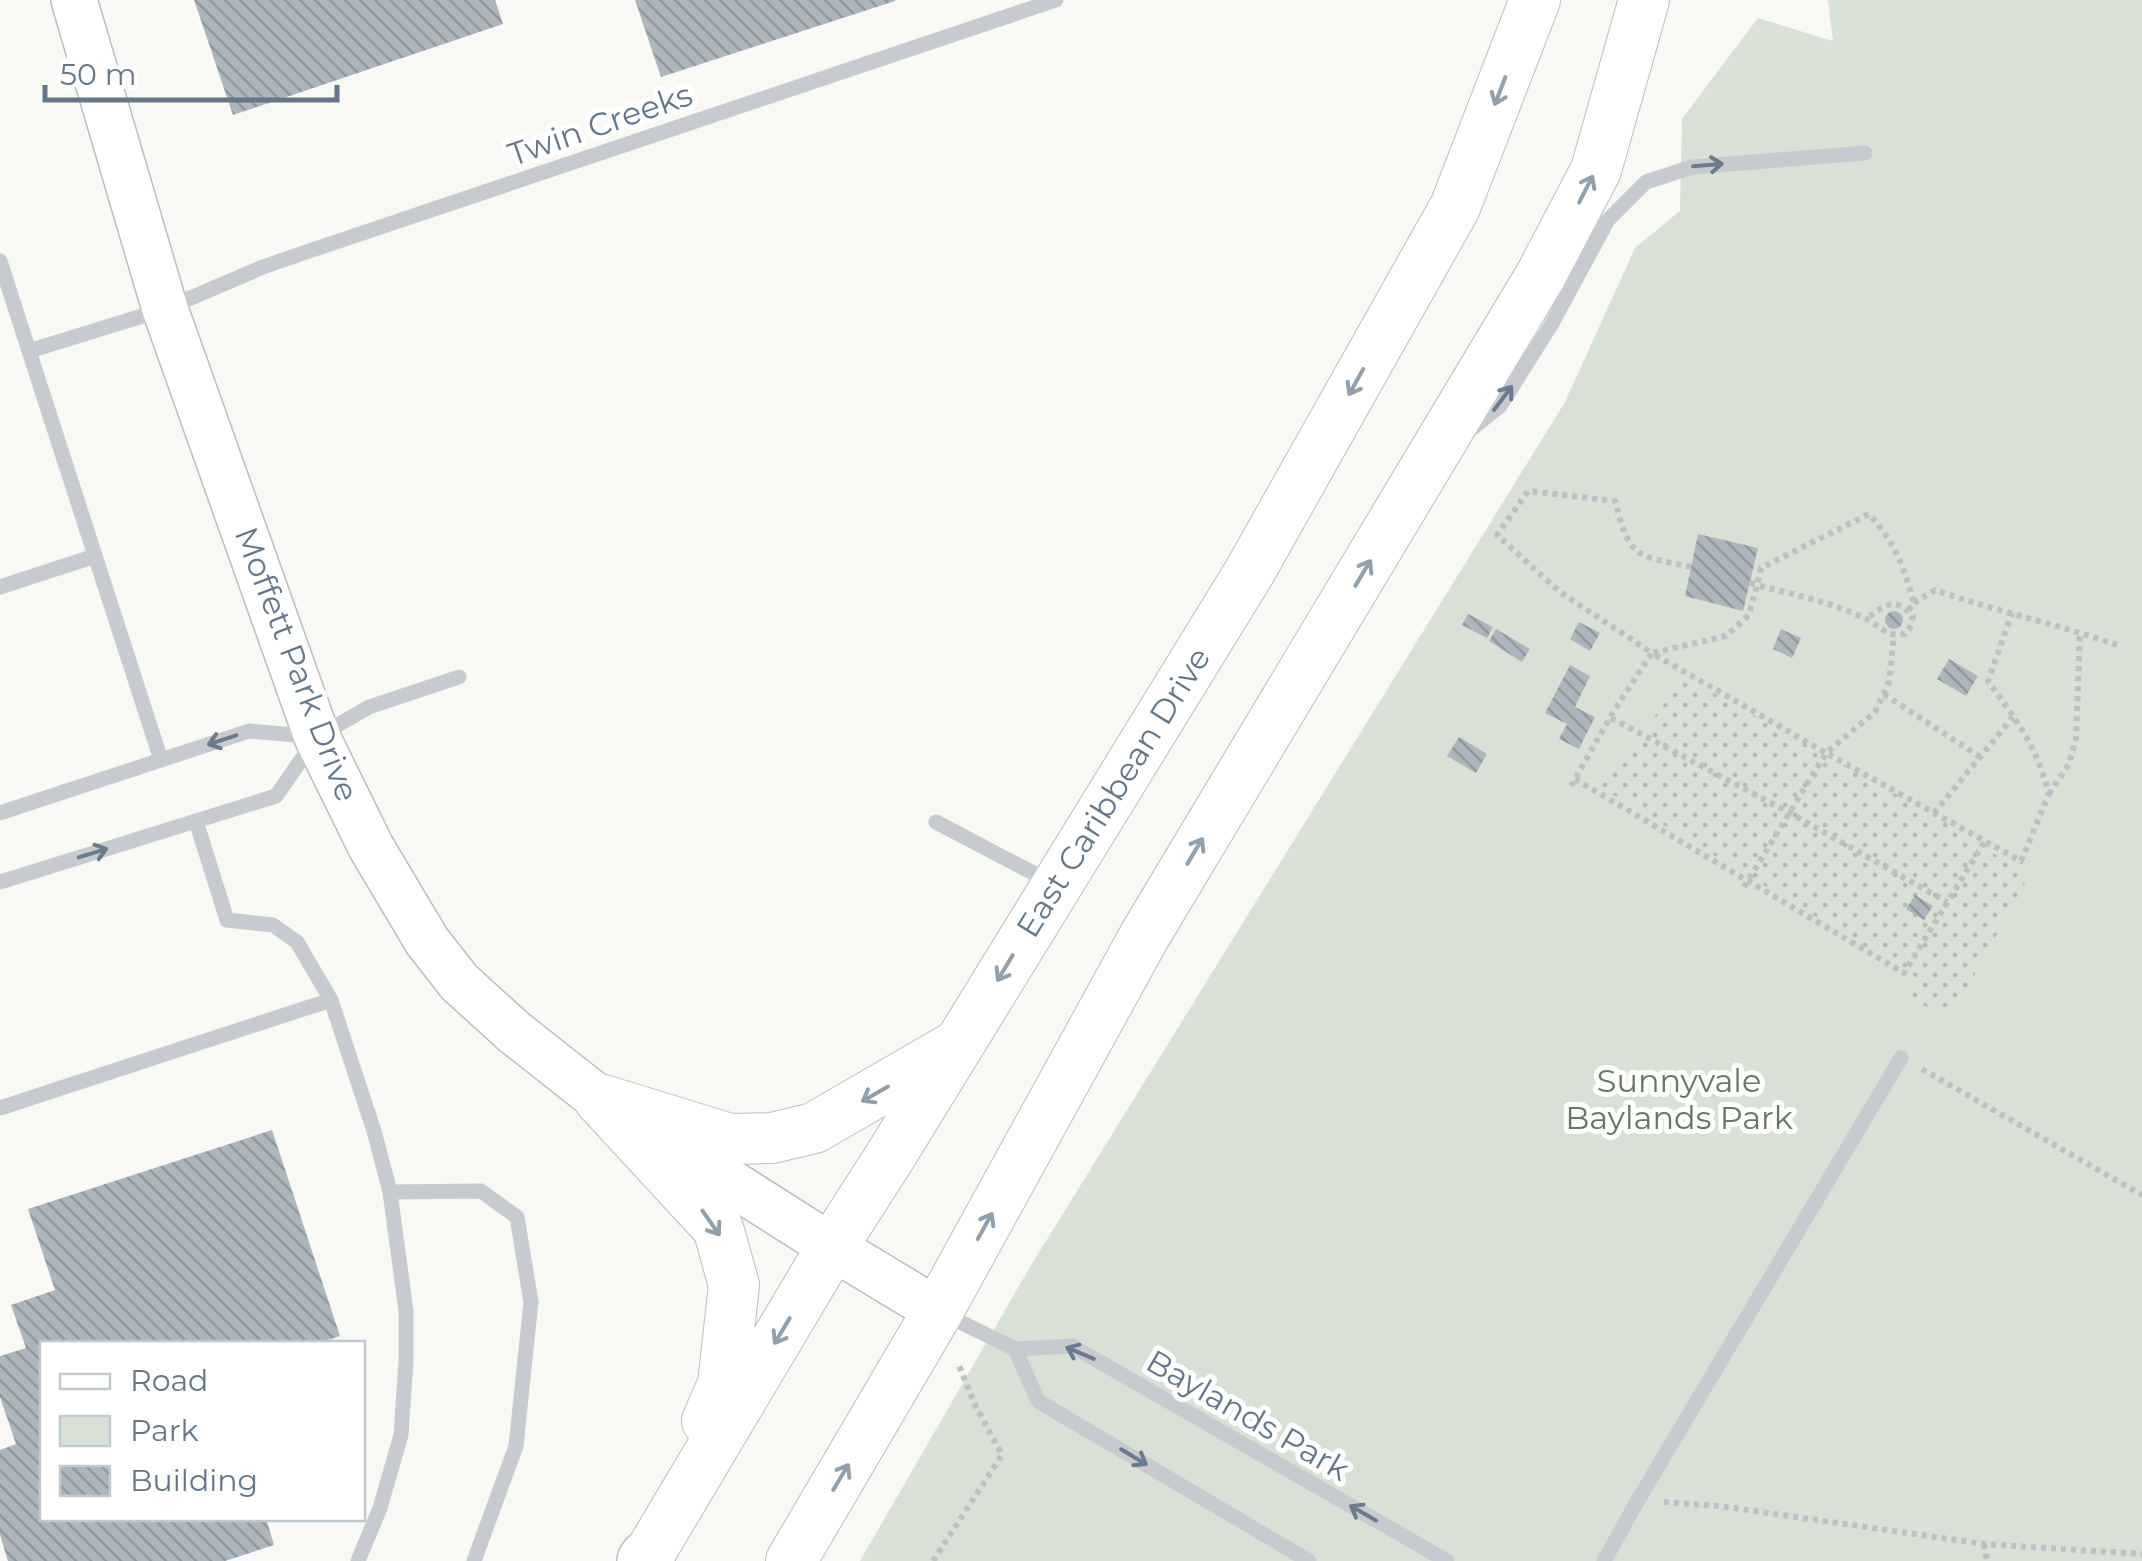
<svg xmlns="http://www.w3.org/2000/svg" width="2142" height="1561" font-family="Montserrat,sans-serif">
	<defs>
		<pattern id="garden-dots" width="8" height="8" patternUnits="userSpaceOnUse" patternTransform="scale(2.5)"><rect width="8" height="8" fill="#d9e0d5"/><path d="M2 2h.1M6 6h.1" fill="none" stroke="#b4bab3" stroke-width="1.8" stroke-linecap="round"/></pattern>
		<pattern id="building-back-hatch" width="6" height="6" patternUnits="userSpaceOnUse" patternTransform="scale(2.5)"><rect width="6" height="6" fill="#aeb6bd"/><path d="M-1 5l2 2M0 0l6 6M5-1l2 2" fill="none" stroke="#91999f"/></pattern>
	</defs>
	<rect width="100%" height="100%" fill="#f8f8f5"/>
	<path fill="#d9e0d5" d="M1828,0H2142V1561H860L1030,1267L1565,402L1635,248L1680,211L1682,119L1758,18L1833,41Z"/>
	<path fill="url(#garden-dots)" d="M1685,677L1995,849L1993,853L2030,874L1950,1020L1906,996L1916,977L1600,787Z"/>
	<path fill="url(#building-back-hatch)" d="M194,0H495L503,24L233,115Z
		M635,0H895V1L661,77Z
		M1698,534L1758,548L1743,611L1685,596Z
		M1885 620a9 9 0 1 1 18 0a9 9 0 1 1-18 0Z
		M1468,614L1493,627L1487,638L1462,625Z
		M1579,622L1600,633L1590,651L1570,639Z
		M1496,629L1530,649L1522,662L1489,641Z
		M1781,629L1801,638L1792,658L1773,649Z
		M1949,659L1978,676L1966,696L1937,679Z
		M1570,665L1590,676L1575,707L1595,717L1579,749L1559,739L1567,724L1545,713Z
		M1459,737L1487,754L1476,773L1447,756Z
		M1915,895L1933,906L1924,920L1906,909Z
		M272,1130L340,1336L316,1344H42V1518H266L274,1545L225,1561H8L0,1535V1450L16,1444L0,1397V1356L26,1348L11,1305L55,1290L28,1209Z"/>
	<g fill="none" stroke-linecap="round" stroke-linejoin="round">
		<defs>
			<path id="secondary" d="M74,0L165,309L317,737L371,847L427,941L459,982L514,1032L599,1099L832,1247L938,1311"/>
			<path id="primary" d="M599,1099L718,1228L734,1285L723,1384L707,1421
				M603,1100L730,1139L772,1138L814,1128L954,1047
				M645,1561L832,1247L891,1155L1250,571L1455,207L1535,0
				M791,1561L938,1311L1145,935L1541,275L1596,170L1644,0"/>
			<path id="highway" d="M645,1561L647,1558"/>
		</defs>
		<use href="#secondary" stroke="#b9bec3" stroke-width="48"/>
		<use href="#primary" stroke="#babec2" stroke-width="52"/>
		<use href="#highway" stroke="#b9bdc0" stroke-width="58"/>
		<path stroke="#bec1c3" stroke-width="6" stroke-dasharray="5 5" stroke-linecap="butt" d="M1691,567C1635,555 1630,559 1615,501L1528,491L1497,535L1560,592L1652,653L1726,636L1749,615L1757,585C1794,595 1836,603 1870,621C1883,629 1888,637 1905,634L1910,627L1913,616C1894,596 1885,605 1866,619
			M1750,583L1757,585L1761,568L1869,514C1897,546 1902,563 1914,603L1908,611
			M1914,603L1935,590C1995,611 2057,624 2117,645
			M1884,694L1980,757
			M1611,718L1790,813L1947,902
			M1575,779L1904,973L1985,841
			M1571,786L1615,709L1652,653L1826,753L1875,712L1889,682L1894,636
			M2049,794L2069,764L2076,739L2080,632
			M1934,813L2013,717
			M1744,887L1826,753L2021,861L2049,794C2036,745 2017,721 1988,681L2012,613
			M1922,1069L2142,1195
			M1664,1502L1720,1506L1984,1544L2142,1554
			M1984,1544L1987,1561
			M933,1561L1002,1455L974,1403L958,1363"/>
		<path stroke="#c7cbcf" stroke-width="15" d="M0,261L161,760
			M29,351L165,309L263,267L312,250L1056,0
			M1469,431L1500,406L1551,325L1608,220L1646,182L1692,167L1865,153
			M0,587L95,556
			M0,813L249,731L308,736
			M196,821L227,920L273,925L297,942L331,1000L374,1131L390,1192L406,1311V1361L401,1435L380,1508L358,1561
			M936,822L1052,883
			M0,882L276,796L317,737L369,707L459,677
			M0,1108L331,1000
			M390,1192L481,1191L517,1217L531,1302L516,1446L474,1561
			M942,1313L1015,1349L1072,1346L1447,1561
			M1015,1349L1038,1401L1309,1561
			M1604,1561L1638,1500L1901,1058"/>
		<use href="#secondary" stroke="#fff" stroke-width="45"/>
		<use href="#primary" stroke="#fff" stroke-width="50"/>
		<use href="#highway" stroke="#fff" stroke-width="55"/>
	</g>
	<defs><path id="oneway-shaft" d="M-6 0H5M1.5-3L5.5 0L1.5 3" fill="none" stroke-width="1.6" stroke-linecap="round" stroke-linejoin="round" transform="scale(2.5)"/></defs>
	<g stroke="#92a0ac">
		<use href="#oneway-shaft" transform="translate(1500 91) rotate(111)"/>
		<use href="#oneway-shaft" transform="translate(1586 189) rotate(-63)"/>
		<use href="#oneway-shaft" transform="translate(1356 382) rotate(119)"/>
		<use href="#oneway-shaft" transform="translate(1363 573) rotate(-59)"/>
		<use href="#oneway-shaft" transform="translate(1195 851) rotate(-59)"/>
		<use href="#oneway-shaft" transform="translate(1005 968) rotate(121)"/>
		<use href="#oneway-shaft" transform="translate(875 1094) rotate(150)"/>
		<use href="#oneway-shaft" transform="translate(711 1223) rotate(55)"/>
		<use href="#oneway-shaft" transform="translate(985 1226) rotate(-61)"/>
		<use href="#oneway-shaft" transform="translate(782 1331) rotate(121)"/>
		<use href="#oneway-shaft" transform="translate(841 1477) rotate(-59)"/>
	</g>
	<g stroke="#697b8c">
		<use href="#oneway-shaft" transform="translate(1708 165) rotate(-5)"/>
		<use href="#oneway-shaft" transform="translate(1503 398) rotate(-53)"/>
		<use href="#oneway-shaft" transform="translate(222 740) rotate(162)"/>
		<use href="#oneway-shaft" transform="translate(93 853) rotate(-17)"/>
		<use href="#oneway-shaft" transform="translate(1080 1353) rotate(-157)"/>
		<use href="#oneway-shaft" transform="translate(1134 1457) rotate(31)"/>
		<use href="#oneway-shaft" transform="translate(1363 1513) rotate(-150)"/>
	</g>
	<g text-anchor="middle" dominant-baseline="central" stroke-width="10" stroke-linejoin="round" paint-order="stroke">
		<g font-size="32" fill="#647789" stroke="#fff">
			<text transform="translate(600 124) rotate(-19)">Twin Creeks</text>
			<text transform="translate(297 664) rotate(69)">Moffett Park Drive</text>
			<text transform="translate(1113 792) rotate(-58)">East Caribbean Drive</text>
			<text transform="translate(1248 1415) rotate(30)">Baylands Park</text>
		</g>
		<g font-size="32" fill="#647a60" stroke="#fff">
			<text x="1679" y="1080">Sunnyvale<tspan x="1679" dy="37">Baylands Park</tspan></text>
		</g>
	</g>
	<rect x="40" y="1341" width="325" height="180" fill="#ffffff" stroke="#c1c9d0" stroke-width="2.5"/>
	<rect x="60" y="1374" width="50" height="15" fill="#ffffff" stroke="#c1c9d0" stroke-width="2.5"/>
	<text x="130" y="1391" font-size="30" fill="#647789">Road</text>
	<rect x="60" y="1416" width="50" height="30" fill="#d9e0d5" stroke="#c1c9d0" stroke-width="2.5"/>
	<text x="130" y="1441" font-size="30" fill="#647789">Park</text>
	<rect x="60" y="1466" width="50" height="30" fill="url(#building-back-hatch)" stroke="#c1c9d0" stroke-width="2.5"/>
	<text x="130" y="1491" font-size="30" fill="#647789">Building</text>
	<path d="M45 85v15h292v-15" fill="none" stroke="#647789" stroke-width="5"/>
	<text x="60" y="85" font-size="30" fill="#647789" stroke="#ffffff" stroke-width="8" paint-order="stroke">50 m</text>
</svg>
